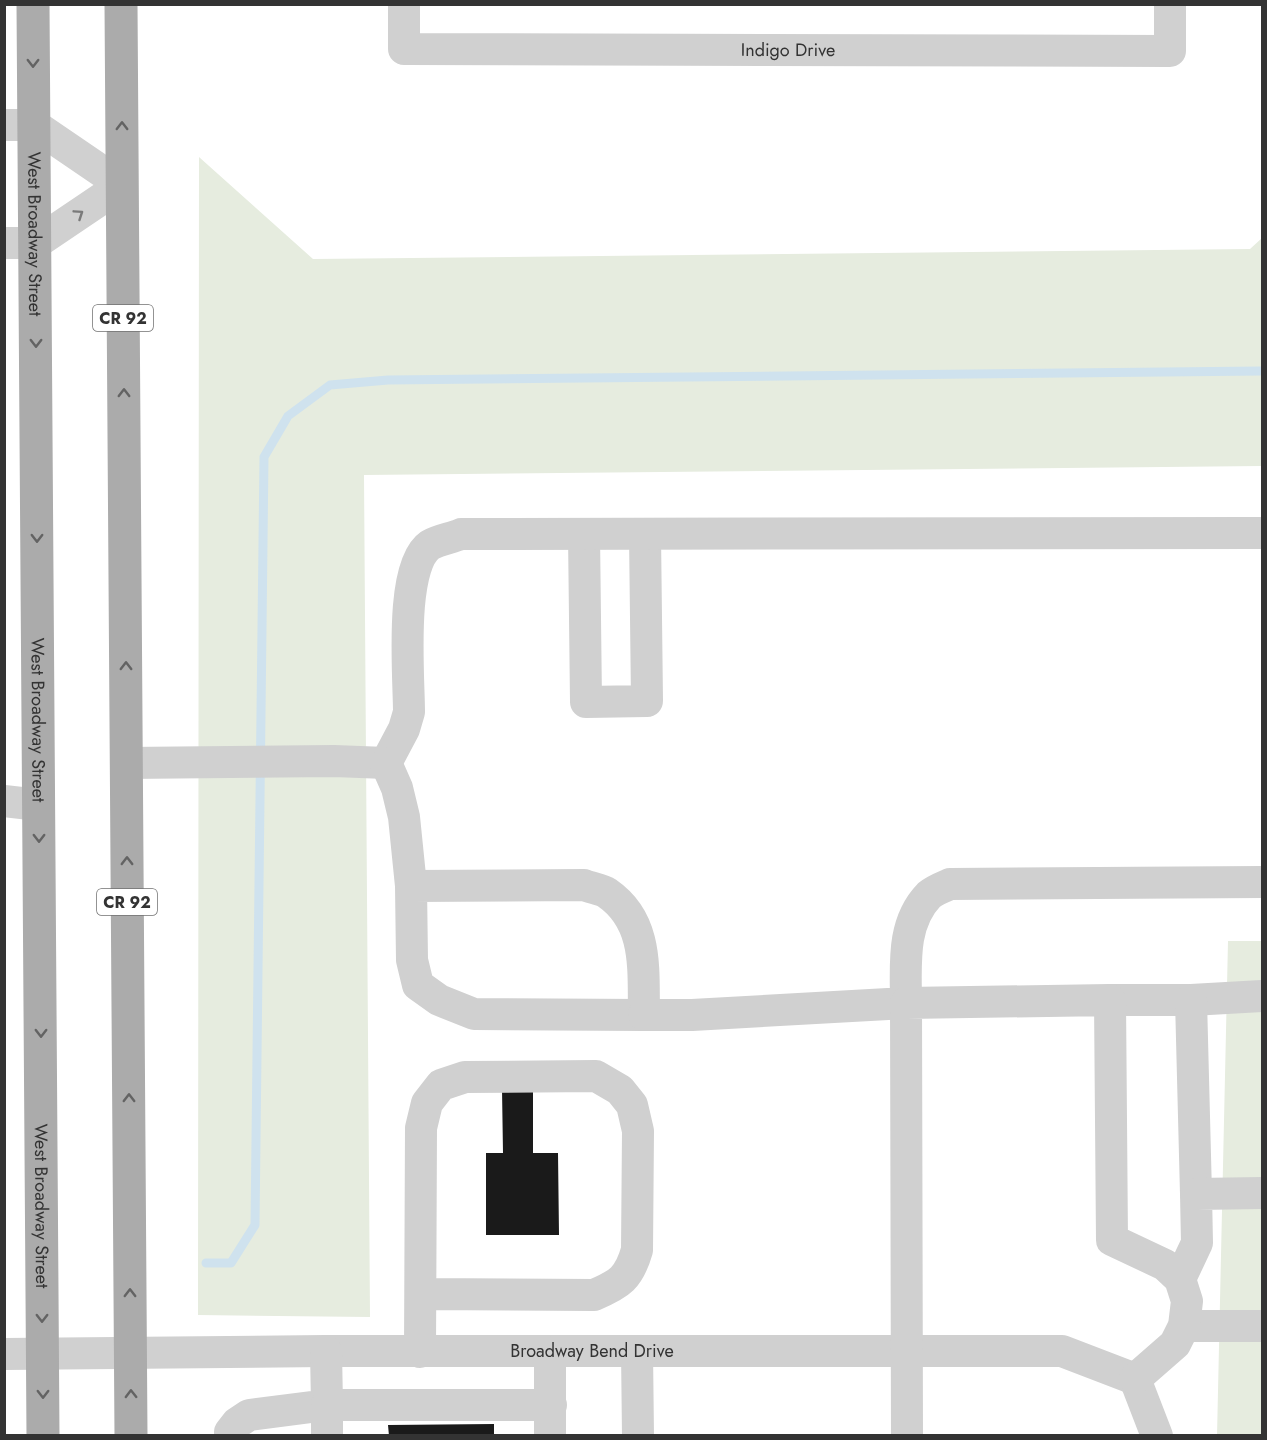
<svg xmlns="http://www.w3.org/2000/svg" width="1267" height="1440" font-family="Jost,sans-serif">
	<rect width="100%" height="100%" fill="#fff"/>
	<path fill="#e6ecdf" d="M199,157L313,259L1250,249L1262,238V466L364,475L370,1317L198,1315Z
		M1228,941H1262V1435L1217,1436Z"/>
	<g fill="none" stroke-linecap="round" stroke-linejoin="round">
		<path stroke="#cfe2ee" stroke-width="9" d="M206,1263H231L255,1225L264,457L288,416L330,385L388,380L1262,371"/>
	</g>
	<path fill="#1a1a1a" d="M502,1089H533V1153H558L559,1235H486V1153H503Z
		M494,1424V1436H389L388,1425Z"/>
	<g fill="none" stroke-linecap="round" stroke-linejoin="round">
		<g stroke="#d0d0d0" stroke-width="32">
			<path id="s1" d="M404,4V49L1170,51V4"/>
			<path d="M4,125H34L122,185L36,243H4"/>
			<path d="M584,534L586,702L647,701L645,534"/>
			<path d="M126,763L334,761L386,763"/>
			<path d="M386,763L404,729L409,712C409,677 399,566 430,545C438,540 452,538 461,534L1262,533"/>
			<path d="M386,763L397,788L404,817L411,886L412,960L418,985L439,1000L474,1014L644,1015C643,970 649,922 607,893C601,889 591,888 584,885L411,886"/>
			<path d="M4,801L39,805"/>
			<path d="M1110,1000H1191L1262,996"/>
			<path d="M1191,1000L1196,1194"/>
			<path d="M644,1015H692L906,1003C906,966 901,924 929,895C935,890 943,887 950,884L1262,882"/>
			<path d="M1180,1279L1197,1243L1196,1194L1262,1193"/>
			<path d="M1184,1326H1262"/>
			<path d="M637,1351L638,1436"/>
			<path d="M420,1352L421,1128L427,1103L441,1085L465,1077L596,1076L620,1090L632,1105L638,1131L637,1250C629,1278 620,1284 594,1295L421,1294"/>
			<path id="s2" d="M4,1354L326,1351H1062L1135,1379"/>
			<path d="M1135,1379L1157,1436"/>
			<path d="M230,1436V1432L237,1423L249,1415L327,1405L326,1351"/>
			<path d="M327,1436V1405H551"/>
			<path d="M550,1436V1352"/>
			<path d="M907,1436L906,1003L1110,1000L1112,1240L1165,1265L1180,1279L1187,1301L1184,1326L1175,1344L1135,1379"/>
		</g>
		<g stroke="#ababab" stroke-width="33">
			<path id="s3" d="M33,4L43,1436"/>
			<path d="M121,4L131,1436"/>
		</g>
	</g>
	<defs><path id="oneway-chevron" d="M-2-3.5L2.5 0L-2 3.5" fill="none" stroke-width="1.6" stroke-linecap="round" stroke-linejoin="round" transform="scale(1.5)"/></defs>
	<g stroke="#636363">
		<use href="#oneway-chevron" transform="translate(33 63) rotate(90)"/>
		<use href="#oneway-chevron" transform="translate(122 126) rotate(-90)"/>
		<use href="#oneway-chevron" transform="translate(36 343) rotate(90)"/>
		<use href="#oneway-chevron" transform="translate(124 393) rotate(-90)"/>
		<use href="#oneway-chevron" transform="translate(37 538) rotate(90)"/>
		<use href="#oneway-chevron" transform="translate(126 666) rotate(-90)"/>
		<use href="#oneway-chevron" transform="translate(39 838) rotate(90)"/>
		<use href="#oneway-chevron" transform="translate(127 861) rotate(-90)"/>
		<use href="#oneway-chevron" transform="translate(41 1033) rotate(90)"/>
		<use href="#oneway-chevron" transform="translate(129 1098) rotate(-90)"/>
		<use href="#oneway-chevron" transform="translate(130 1293) rotate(-90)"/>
		<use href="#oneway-chevron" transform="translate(42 1318) rotate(90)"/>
		<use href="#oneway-chevron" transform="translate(43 1394) rotate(90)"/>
		<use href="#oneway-chevron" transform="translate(131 1394) rotate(-91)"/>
	</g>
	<use stroke="#7a7a7a" href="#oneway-chevron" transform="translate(79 214) rotate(-34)"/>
	<g text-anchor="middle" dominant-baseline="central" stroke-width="6" stroke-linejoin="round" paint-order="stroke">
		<g fill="#fff" stroke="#707070" stroke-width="1.5">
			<rect x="93" y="305" width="60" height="26" rx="4.5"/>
			<rect x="97" y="889" width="60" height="26" rx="4.5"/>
		</g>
		<g font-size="16" font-weight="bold" fill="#333">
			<text x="123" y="318">CR 92</text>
			<text x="127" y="902">CR 92</text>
		</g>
		<g font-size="18" fill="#333" stroke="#fff">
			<text stroke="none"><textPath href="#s1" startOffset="429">Indigo Drive</textPath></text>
			<text stroke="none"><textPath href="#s3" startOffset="230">West Broadway Street</textPath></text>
			<text stroke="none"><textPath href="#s3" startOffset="716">West Broadway Street</textPath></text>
			<text stroke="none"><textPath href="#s3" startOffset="1202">West Broadway Street</textPath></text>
			<text stroke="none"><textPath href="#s2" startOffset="588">Broadway Bend Drive</textPath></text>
		</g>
	</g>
	<rect width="1267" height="1440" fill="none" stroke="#333333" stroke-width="12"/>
</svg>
